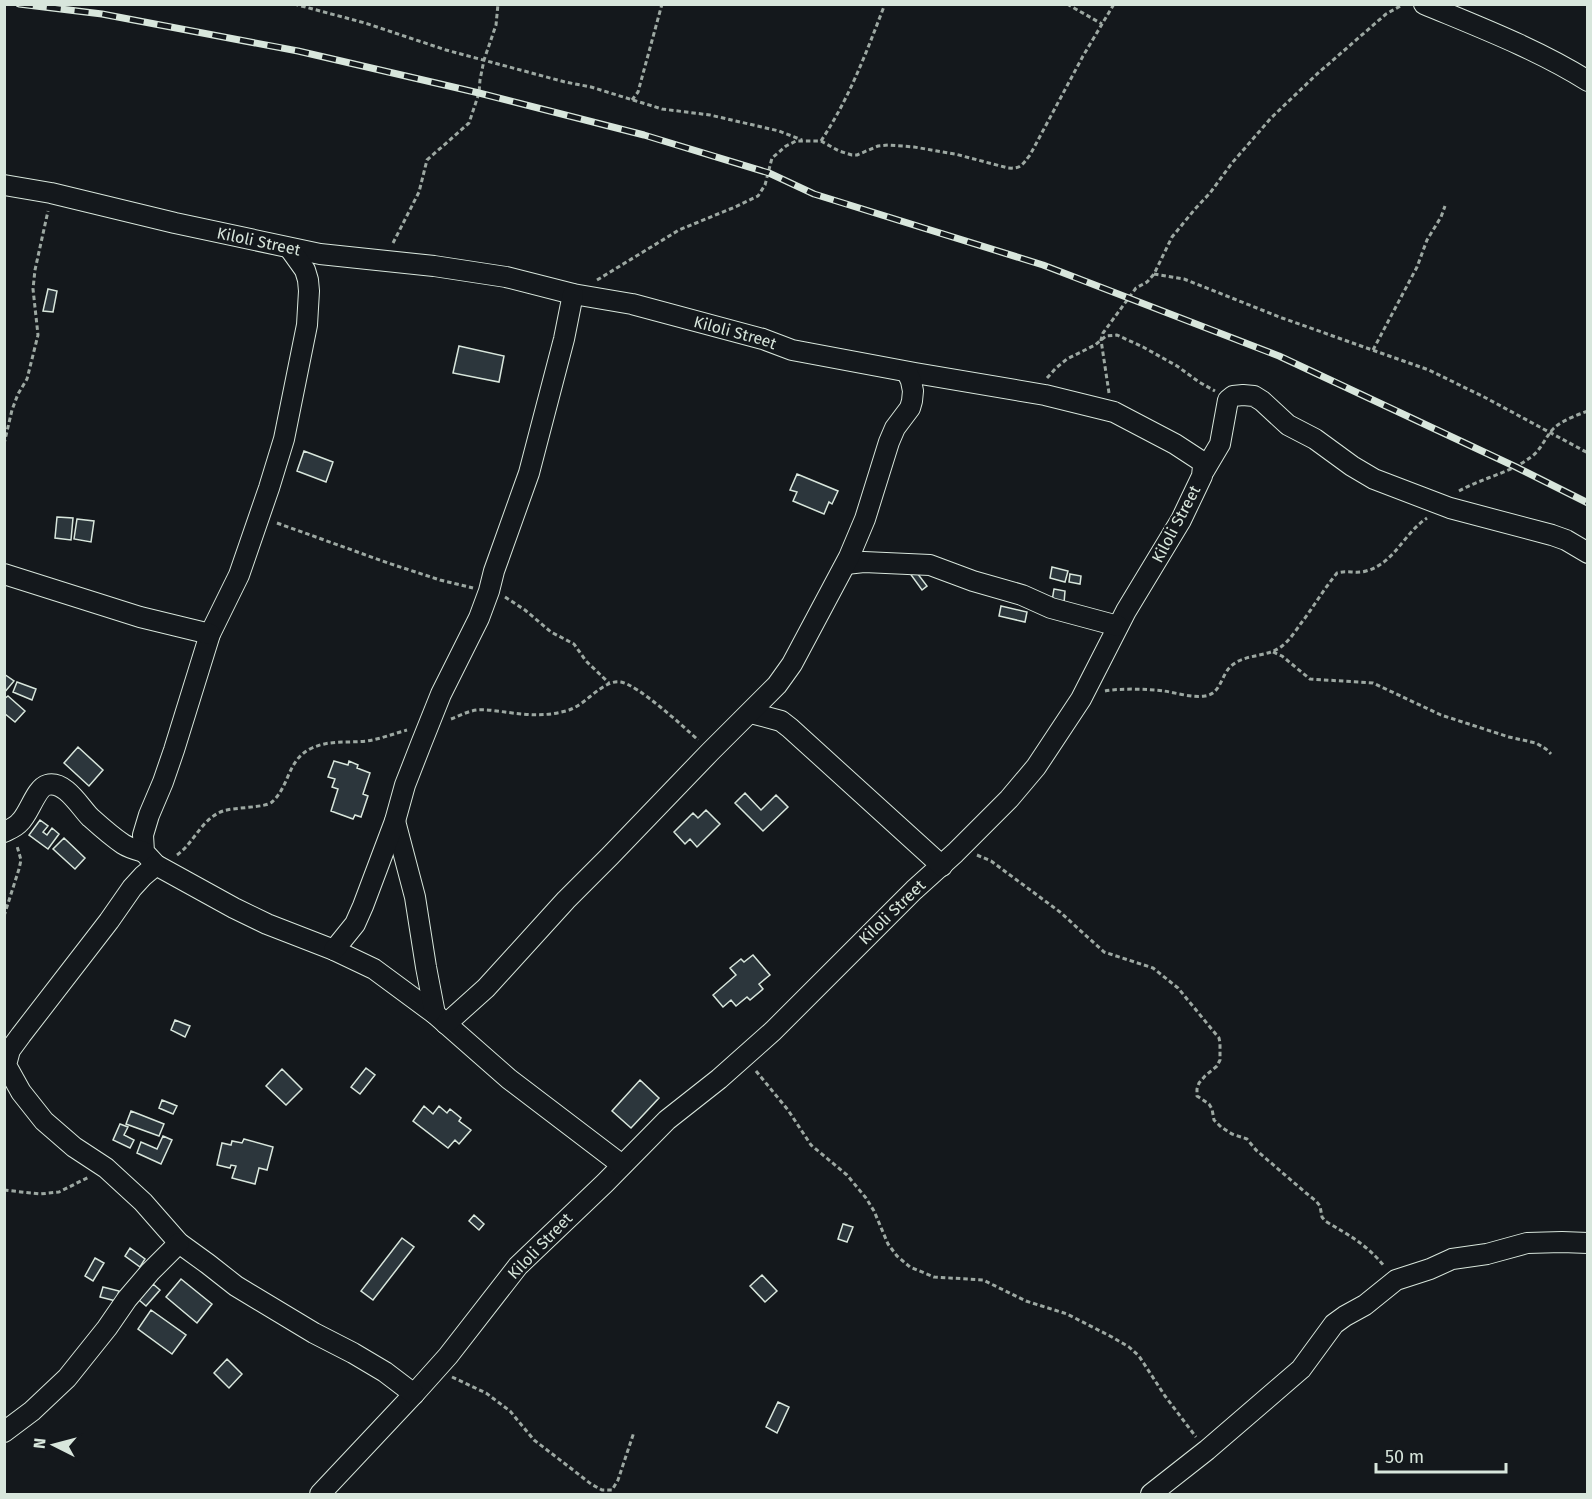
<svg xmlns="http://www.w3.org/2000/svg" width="1592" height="1499" font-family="'Fira Sans',sans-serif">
	<rect width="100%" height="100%" fill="#14181c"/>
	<path fill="#2c363c" stroke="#d8e6dc" stroke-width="1.5" d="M48,289L57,291L53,312L43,311Z
		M459,346L504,356L499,382L453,373Z
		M304,451L333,462L326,482L297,471Z
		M797,474L838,491L832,504L829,502L824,514L793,501L797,492L790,490Z
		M57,517L73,518L71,540L55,538Z
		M77,519L94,521L91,542L74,539Z
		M1052,567L1068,571L1065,582L1050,578Z
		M914,569L927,586L922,590L909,572Z
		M1070,574L1081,576L1080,584L1069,582Z
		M1054,589L1065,591L1064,603L1052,601Z
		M1001,606L1027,612L1025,622L999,616Z
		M4,674L14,681L4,693Z
		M17,682L36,689L32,700L13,692Z
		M8,696L25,711L15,722L4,713V699Z
		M78,747L103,770L89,786L64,763Z
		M334,761L348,765L349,761L358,765L357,768L370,773L363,794L368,796L361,817L355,815L353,819L331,811L338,789L332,787L335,779L328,777Z
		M745,793L761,810L776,795L788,807L763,831L735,803Z
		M706,810L720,824L697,847L690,839L685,844L674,832L693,813L698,818Z
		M40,820L48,826L43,832L47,835L52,828L59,834L48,849L29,835Z
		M64,838L85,858L75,869L53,849Z
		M753,955L770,975L759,984L763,989L750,1000L747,997L736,1006L731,1000L723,1007L713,995L736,975L730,968L741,959L744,962Z
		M175,1020L190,1026L185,1037L171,1030Z
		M366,1068L375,1075L360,1094L351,1087Z
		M282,1069L302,1089L286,1105L266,1086Z
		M640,1080L659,1098L631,1128L612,1111Z
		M162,1100L177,1106L173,1114L159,1108Z
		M424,1106L433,1114L439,1106L447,1113L450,1109L461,1118L459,1121L471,1130L459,1144L455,1140L448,1148L413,1121Z
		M131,1111L164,1124L159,1136L126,1124Z
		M120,1124L128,1127L124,1135L134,1140L130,1148L113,1140Z
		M163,1136L172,1140L161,1164L137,1153L141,1142L157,1149Z
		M244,1139L273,1147L267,1170L259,1168L255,1184L232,1178L236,1166L231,1165L230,1168L217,1165L222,1143L231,1145L232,1141L242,1143Z
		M474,1215L484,1224L479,1230L469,1221Z
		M843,1224L853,1227L847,1242L838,1239Z
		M402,1238L414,1247L373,1300L361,1291Z
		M130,1248L145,1259L140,1267L125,1256Z
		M95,1258L104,1263L93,1281L85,1276Z
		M762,1275L777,1291L765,1302L750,1286Z
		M181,1279L212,1304L197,1323L166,1297Z
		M153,1284L160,1290L146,1306L139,1300Z
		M103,1287L119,1291L116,1301L100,1297Z
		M151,1310L186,1335L172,1354L138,1329Z
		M227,1359L242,1374L229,1388L214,1373Z
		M778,1402L789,1407L777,1433L766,1427Z"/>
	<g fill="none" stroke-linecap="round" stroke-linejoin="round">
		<defs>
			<g id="minor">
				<path d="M1424,4C1479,27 1537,49 1588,81"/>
				<path id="s1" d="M4,185L51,193L175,223L320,254L434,266L506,277L573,294L632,304L763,339L792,350L915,373L1045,395L1114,412L1175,444L1201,461L1203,466L1202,476L1181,520L1126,611L1081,699L1036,767L1009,799L955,853L914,890L773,1031L719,1079L667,1120L605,1183L518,1266L448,1356L414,1394L320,1494"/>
				<path d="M290,249L305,270L308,280L309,291L307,325L284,439L269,488L239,575L210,634L174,750L163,782L149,815L143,835L144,852L156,865L234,908L267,924L334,950L374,969L435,1014L509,1079L622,1165"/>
				<path d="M1204,471L1220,444L1228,400L1233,396L1243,395L1254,396L1262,401L1288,425L1315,439L1352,466L1374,479L1450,508L1552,535L1566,540L1588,553"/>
				<path d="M846,564L864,562L930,565L973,581L1022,595L1051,608L1118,626"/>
				<path d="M4,574L140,617L210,634"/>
				<path d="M751,713L781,721L790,728L942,866"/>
				<path d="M395,821L415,897L426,967L435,1014"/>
				<path d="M4,832C10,829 16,827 20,822C29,814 36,788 47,785C65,780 80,807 90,817C100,826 111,836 123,844C129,848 137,850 144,852"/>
				<path d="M156,865L143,876L132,888L109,921L21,1035L10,1050L6,1065L21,1092L44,1121L74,1147L106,1168L143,1202L179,1243L208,1264L236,1286L314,1333L353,1353L385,1372L414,1394"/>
				<path d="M334,950L355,924L363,906L395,821L405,785L421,744L441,694L479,618L489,591L494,571L529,473L564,339L573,294"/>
				<path d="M446,1024L486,988L566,900L610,856L710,752L777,685L792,664L849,557L865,519L889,442L895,428L910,408L912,401L913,391L911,381L907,372"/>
				<path d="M4,1432L32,1411L67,1378L107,1328L127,1299L150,1272L179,1243"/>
				<path d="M1151,1494L1207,1450L1301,1369L1334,1324L1345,1316L1365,1305L1396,1280L1430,1269L1452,1259L1487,1254L1527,1243L1562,1242L1588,1243"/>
			</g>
		</defs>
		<use href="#minor" stroke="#d8e6dc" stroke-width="22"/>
		<path stroke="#9da8a2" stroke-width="3" stroke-dasharray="4.5 3" stroke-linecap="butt" d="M294,4L365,23L446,50L565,82L591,87L662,109L710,115L779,131L802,140
			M1067,4L1102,24
			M632,100L638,92L662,4
			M821,141C850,97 866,53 885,4
			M393,243L419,192L427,160L469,123L479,93L480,80L484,60L496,25L498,4
			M1154,274L1184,279L1282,318L1429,370L1486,398L1588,453
			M597,280L679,230L735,207L758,196L765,185L772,158L786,146L796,141H821L839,151L852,155H857L878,146L889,145L914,147L955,154L1008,168C1021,169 1022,165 1030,155L1083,56L1114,4
			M1373,350L1417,267L1427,240L1441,217L1445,206
			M1047,378L1056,368L1067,359L1095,345L1106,336L1117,335L1143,347L1177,366L1199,382L1215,391
			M1109,393L1101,340L1103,333L1136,288L1147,282L1154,274L1172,237L1195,209L1210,193L1232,163L1271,118L1317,74L1386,14L1404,4
			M4,444L12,410L18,394L27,379L38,335L33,289L35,270L48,211
			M1459,491C1482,478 1510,473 1531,457C1542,449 1545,437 1554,428C1563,420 1577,415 1588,411
			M277,523L388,563L440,580L473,588
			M505,597L525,610L551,632L574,644L586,661L609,683
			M1273,652L1282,656L1310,679L1373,683L1441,715L1509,737L1536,743L1546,749L1551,754
			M1105,691C1120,688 1149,689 1164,691C1177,693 1192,698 1205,696C1221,694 1221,675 1231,666C1246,653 1267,658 1282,646C1290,640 1296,630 1302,622C1314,606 1324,589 1337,573C1347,570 1356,574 1366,571C1395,563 1403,534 1427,518
			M451,719C459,716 468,711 477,710C486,709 496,711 505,712C527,715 547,717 569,710C587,704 603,679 621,682C638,685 684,727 698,740
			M177,855C195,842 201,819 223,811C235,807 265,808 272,802C290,786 287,759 312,748C329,740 348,743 367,741C380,739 393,734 407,730
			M977,855L991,861L1060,912L1104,952L1153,968L1178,988L1219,1038L1220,1043V1060L1217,1066L1205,1076L1199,1083L1197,1089V1096L1209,1104L1212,1109L1214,1120L1221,1127L1232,1134L1247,1139L1256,1150L1306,1193L1316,1201L1320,1206L1322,1217L1325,1221C1349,1235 1366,1244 1385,1267
			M4,916L19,869L21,860L17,846
			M756,1071L788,1110L811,1145L847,1175L866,1198L874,1211L888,1244L897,1256L910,1267L934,1277L983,1280L1026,1301L1067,1314L1112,1337L1129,1347L1139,1356L1165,1396L1196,1437
			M4,1190L40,1194L59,1192L89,1177
			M452,1377L486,1393L510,1411L534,1440L564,1463L591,1484L602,1490H612L618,1480L634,1432"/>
		<use href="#minor" stroke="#14181c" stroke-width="20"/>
		<defs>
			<path id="rail" d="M19,4L102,14L298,51L479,93L644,135L769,173L814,194L1043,265L1279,356L1516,467L1588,503"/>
		</defs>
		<use href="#rail" stroke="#d8e6dc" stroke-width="7"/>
		<use href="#rail" stroke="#14181c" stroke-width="4.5" stroke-dasharray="14" stroke-linecap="butt"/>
	</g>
	<g text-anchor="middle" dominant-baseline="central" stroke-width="4.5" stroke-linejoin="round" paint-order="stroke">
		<g font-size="16" fill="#d8e6dc" stroke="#14181c">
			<text stroke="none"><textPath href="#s1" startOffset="261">Kiloli Street</textPath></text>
			<text stroke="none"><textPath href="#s1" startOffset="747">Kiloli Street</textPath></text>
			<text transform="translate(1176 524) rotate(-62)">Kiloli Street</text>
			<text transform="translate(892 912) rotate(-44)">Kiloli Street</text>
			<text transform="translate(540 1246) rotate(-46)">Kiloli Street</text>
		</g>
	</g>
	<rect width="1592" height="1499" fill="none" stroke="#d8e6dc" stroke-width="12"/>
	<g transform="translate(54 1445) rotate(276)" stroke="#14181c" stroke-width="4.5" paint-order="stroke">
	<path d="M0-4.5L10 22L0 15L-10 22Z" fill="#d8e6dc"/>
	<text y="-9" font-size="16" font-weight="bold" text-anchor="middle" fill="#d8e6dc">N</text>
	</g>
	<path d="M1376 1463v9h130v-9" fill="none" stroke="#d8e6dc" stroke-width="3"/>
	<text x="1385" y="1463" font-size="18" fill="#d8e6dc" stroke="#14181c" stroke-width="4.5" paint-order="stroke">50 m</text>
</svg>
